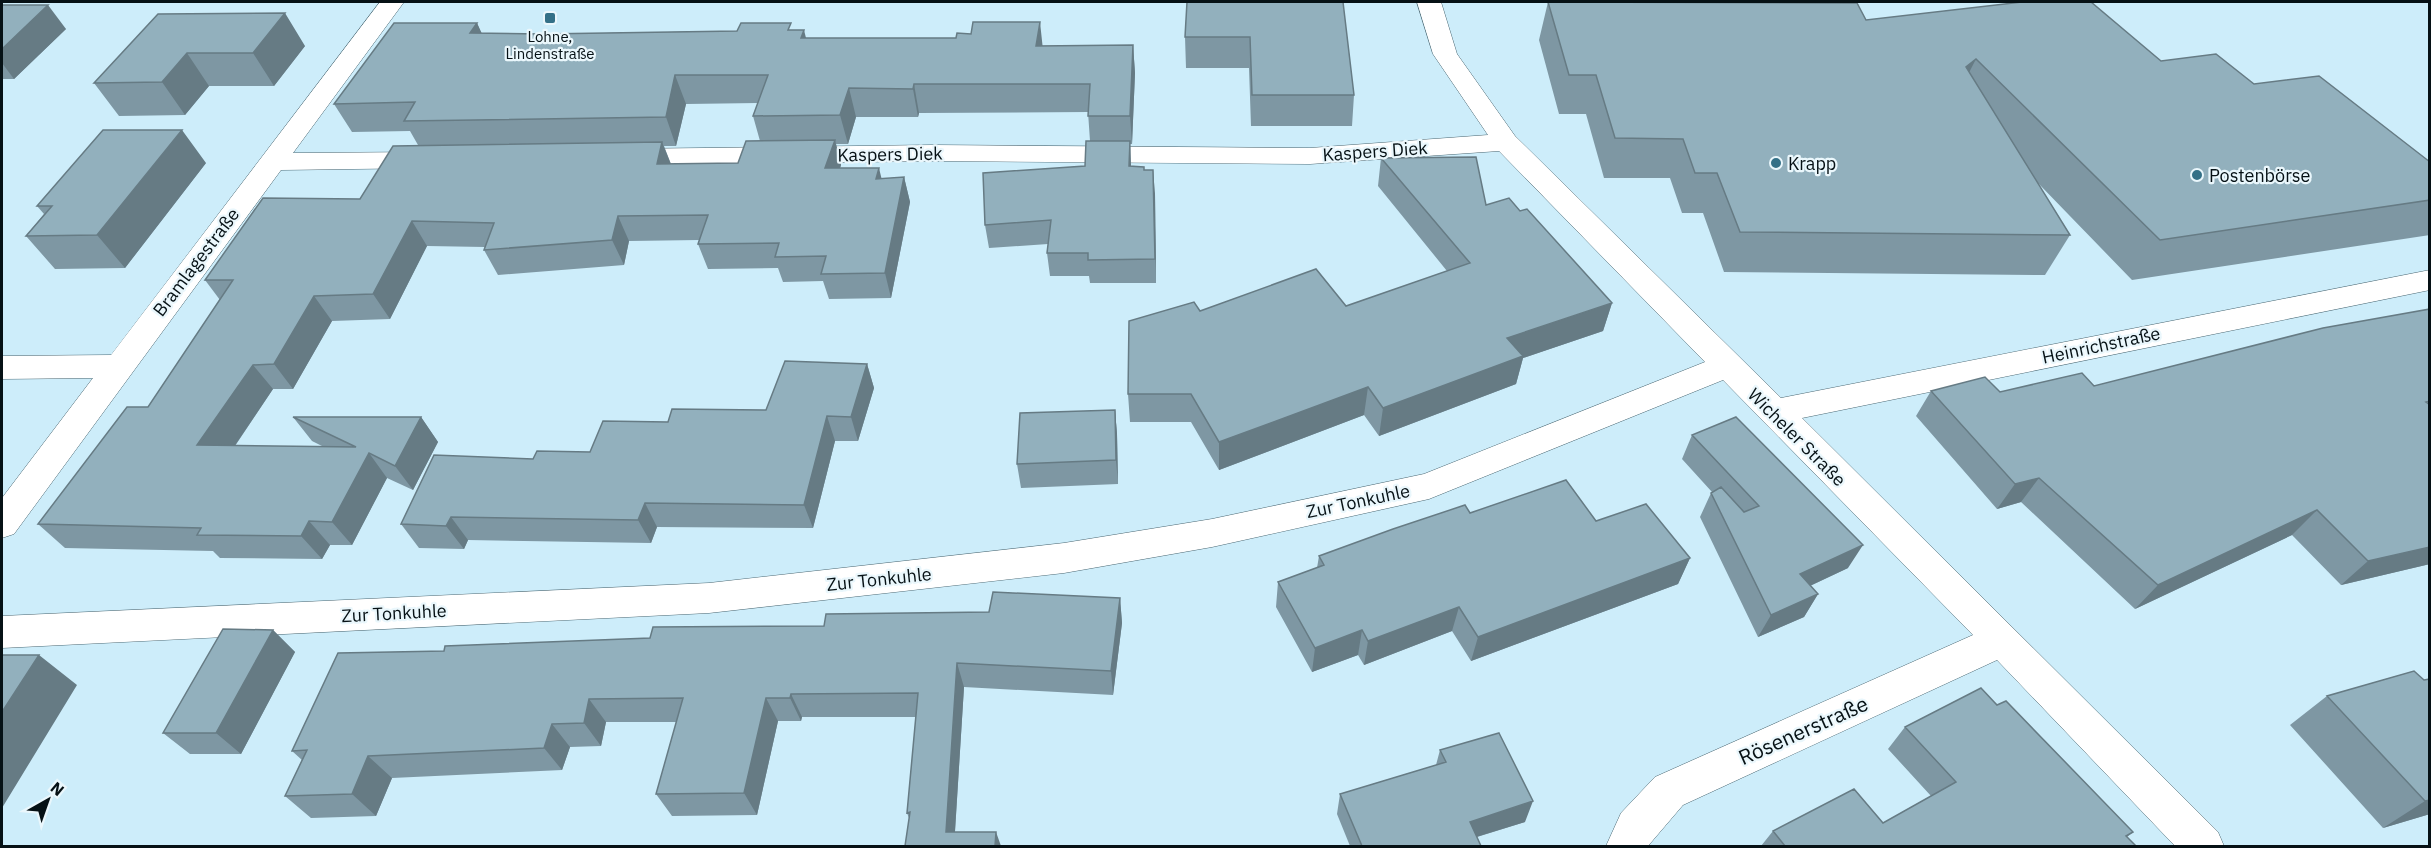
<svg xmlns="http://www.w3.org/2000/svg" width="2431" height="848" font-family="'IBM Plex Sans',sans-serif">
	<rect width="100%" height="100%" fill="#cdedfa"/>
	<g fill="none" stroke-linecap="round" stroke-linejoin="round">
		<defs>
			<path id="minor" d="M380,2H404L293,153L427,152L437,154L441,160L437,166L427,168L281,170L14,534L2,538V498L93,378L2,379V356L111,355Z
				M1417,2H1441L1457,54L1515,136L1781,398L2430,270V290L1802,418L2218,832L2224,846H2175L1997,660L1683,805L1648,846H1606L1621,813L1655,777L1973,635L1723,380L1429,499L1212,547L1064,573L709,613L2,648V616L709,583L1064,543L1212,519L1424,474L1705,362L1499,151L1310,164L933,161L623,165L613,163L609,157L613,151L623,149L933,145L1310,148L1488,135L1433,54Z"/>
		</defs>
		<use href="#minor" stroke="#4a6772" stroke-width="1"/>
		<use href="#minor" fill="#fff" fill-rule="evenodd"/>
	</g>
	<path fill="#7e97a3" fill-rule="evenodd" d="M1187,2L1354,95L1352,126H1251L1249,68H1186L1185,37Z
		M1548,2L1866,20L2161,61L2254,84L2430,162V235L2132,280L2037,182L2070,235L2045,275L1724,272L1703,213H1682L1670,178H1604L1586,114H1559L1539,40Z
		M2,5L66,29L14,79H2Z
		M158,14L305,46L274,86H209L185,115L119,116L94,83Z
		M477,23L481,33L541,34L793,30L806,38L1043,46L1133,45L1135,73L1132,144H1130L1131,167L1144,170L1155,194L1156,283H1090L1089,276H1050L1047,253L1048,244L989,248L985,225L1085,166L1090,141L1088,112L919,113L918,117H856L848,144H836L841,165L840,168L881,179L904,177L910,202L891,298L829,299L823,281L783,282L778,268L708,269L698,244L699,240L629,241L624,265L498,275L484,250L485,247L427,246L390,319L332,321L293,389H273L235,446L324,447L312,441L293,417H421L438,442L413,490L387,478L352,545H330L322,559L220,558L213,551L65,548L38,524L148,407L220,300L205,280L360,199L418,145L410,131L352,132L334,104ZM758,103L753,116L760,141L738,163L671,164L664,146H676L686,104Z
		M1381,158L1486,205L1520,211L1612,303L1603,331L1523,358L1516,384L1379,436L1364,415L1219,470L1191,422H1130L1128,394L1200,311L1346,306L1447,271L1378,186Z
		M206,163L125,268L55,269L26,236L44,214L37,206Z
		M2430,309V564L2341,585L2292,535L2135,609L2021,502L1997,509L1916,416L1931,391L2000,392L2094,386Z
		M867,364L874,388L858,441H835L813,528L657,527L651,543L468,540L464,549L419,548L401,524L533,459L590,452L668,422L766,410Z
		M1115,410L1117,434L1118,484L1021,488L1017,464Z
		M1692,435L1848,568L1810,586L1818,594L1804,617L1758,637L1700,517L1711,493L1712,492L1682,459Z
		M1470,513L1596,521L1690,558L1678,584L1471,661L1452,631L1364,665L1358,655L1312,672L1276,607L1278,582L1317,568L1319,556Z
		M1120,598L1122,623L1113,695L964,687L955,832L1001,846L909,818L907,813L916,717H802L801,721H778L757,815L672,816L656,794L677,722H606L601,746L570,747L562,770L392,778L376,816L311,818L285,796L302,760L292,751L444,651L650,638L824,626L989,612Z
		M273,630L295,652L241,754H190L163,733Z
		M2414,671L2430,814L2383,828L2290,725L2327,696Z
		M1997,705L2133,832L2127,837L2136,846H1761L1773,831L1883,823L1931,796L1888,749L1905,727Z
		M1440,750L1525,822L1477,837L1481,846H1350L1337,814L1340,794L1436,765Z"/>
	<path fill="#667b84" d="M48,5L66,29L14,79L2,63V49Z
		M285,13L305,46L274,86L253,53Z
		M1040,22L1043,50L1036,46Z
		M477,23L490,51L470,33Z
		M804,30L811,58L801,38Z
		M1133,45L1135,73L1132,144L1130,116Z
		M187,53L209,86L185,115L162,82Z
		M1976,59L1956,98L1966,67Z
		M675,75L686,104L676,146L666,117Z
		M914,84L919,113L918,117L913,89Z
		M849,88L856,117L848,144L840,115Z
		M182,130L206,163L125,268L97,235Z
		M835,140L841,165L832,193L825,168Z
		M1130,141L1131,165L1130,190L1129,166Z
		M662,142L672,167L657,164Z
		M879,168L885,193L876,179Z
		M1153,170L1155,194L1156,283L1155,259Z
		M904,177L910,202L891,298L885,273Z
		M618,216L629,241L624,265L612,240Z
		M412,221L427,246L390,319L373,294Z
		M314,296L332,321L293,389L274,364Z
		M1612,303L1603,331L1523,358L1516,384L1379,436L1383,408L1507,338Z
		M867,364L874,388L858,441L851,417Z
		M253,365L273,389L219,469L197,445Z
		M1368,387L1364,415L1219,470V442Z
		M1115,410L1117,434L1118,484L1116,460Z
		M827,416L835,441L813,528L804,505Z
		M421,417L438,442L413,490L395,466Z
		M369,453L387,478L352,545L332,522Z
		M2039,478L2021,502L1997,509L2015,484Z
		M645,503L657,527L651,543L638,520Z
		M2317,510L2292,535L2135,609L2158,585Z
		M451,517L468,540L464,549L446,526Z
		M309,521L330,545L322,559L301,536Z
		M1863,545L1848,568L1786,597L1800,574Z
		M2430,547V564L2341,585L2368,561Z
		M1690,558L1678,584L1471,661L1478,637Z
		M1818,594L1804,617L1758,637L1771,615Z
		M1120,598L1122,623L1113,695L1111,671Z
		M1459,607L1452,631L1364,665L1368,641Z
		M273,630L295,652L241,754L216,733Z
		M1362,630L1358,655L1312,672L1315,648Z
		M39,655L77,685L2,808V712Z
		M957,663L964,687L954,846L946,832Z
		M791,694L802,717L801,721L790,698Z
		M766,698L778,721L757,815L744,793Z
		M589,699L606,722L601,746L584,723Z
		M552,724L570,747L562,770L544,748Z
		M368,756L392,778L376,816L352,794Z
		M2430,800V814L2383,828L2425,801Z
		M1533,801L1525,822L1463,841L1470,822Z
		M996,832L1001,846H995Z"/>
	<path fill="#92b0bd" stroke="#667b84" stroke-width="1.5" d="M1187,2H1343L1354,95H1252L1250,37H1185Z
		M1548,2L1857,3L1866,20L2022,2H2091L2161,61L2216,54L2254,84L2319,76L2430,162V200L2160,240L1976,59L1966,67L2070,235L1740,232L1717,173H1695L1683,139L1615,138L1596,75H1569Z
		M2,5H48L2,49Z
		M285,13L253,53H187L162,82L94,83L158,14Z
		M973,22H1040L1036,46L1133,45L1130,116H1088L1090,84H914L913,89L849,88L840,115L753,116L768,75H675L666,117L404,121L415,102L334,104L394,23H477L470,33L541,34L737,31L741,23H791L788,30H804L801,38H956L957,33L971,34Z
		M103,130H182L97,235L26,236L52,206H37Z
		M835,140L825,168H879L876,179L904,177L885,273L821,274L826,256L775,257L779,243L698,244L708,215L618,216L612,240L484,250L494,223L412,221L373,294L314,296L274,364L253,365L197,445L356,447L293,417H421L395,466L369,453L332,522L309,521L301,536L197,535L201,528L38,524L127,407H148L233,280H205L263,198L360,199L393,146L662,142L657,164L738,163L746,141Z
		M1086,141H1130L1129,166L1144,167V170H1153L1155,259L1088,260V253H1047L1051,220L985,225L983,173L1085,166Z
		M1476,157L1486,205L1509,198L1520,211L1527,209L1612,303L1507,338L1523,356L1383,408L1368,387L1219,442L1191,394H1128L1129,321L1194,302L1200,311L1316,269L1346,306L1470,263L1381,158Z
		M2430,309V401L2426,402L2430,405V547L2368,561L2317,510L2158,585L2039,478L2015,484L1931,391L1985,377L2000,392L2082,373L2094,386L2323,328Z
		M785,361L867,364L851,417L827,416L804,505L645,503L638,520L451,517L446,526L401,524L434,455L533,459L537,451L590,452L603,421L668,422L672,409L766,410Z
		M1115,410L1116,460L1017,464L1020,413Z
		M1736,417L1863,545L1800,574L1818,594L1771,615L1711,493L1721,487L1744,512L1759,506L1692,435Z
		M1566,480L1596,521L1646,504L1690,558L1478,637L1459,607L1368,641L1362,630L1315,648L1278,582L1324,565L1319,556L1393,529L1465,505L1470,513Z
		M993,592L1120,598L1111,671L957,663L946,832H996L995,846H905L910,812L907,813L918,693L791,694L790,698H766L744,793L656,794L683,698L589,699L584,723L552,724L544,748L368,756L352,794L285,796L307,750L292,751L338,653L444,651L445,646L650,638L653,627L824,626L826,614L989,612Z
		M223,629L273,630L216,733H163Z
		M2,655H39L2,712Z
		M2414,671L2424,680L2430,679V800L2425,801L2327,696Z
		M1981,688L1997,705L2006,701L2133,832L2126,836L2136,846H1785L1773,831L1854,789L1883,823L1956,782L1905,727Z
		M1499,733L1533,801L1470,822L1481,846H1362L1340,794L1446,762L1440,750Z"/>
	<g fill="#337087" stroke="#eaf7fc" stroke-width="2">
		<rect x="544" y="12" width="12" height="12" rx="3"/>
		<circle cx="1776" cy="163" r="6"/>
		<circle cx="2197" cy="175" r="6"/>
	</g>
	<g text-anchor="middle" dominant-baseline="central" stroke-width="4.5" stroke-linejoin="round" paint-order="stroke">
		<g font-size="15" fill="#061115" stroke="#eaf7fc">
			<text x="550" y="36">Lohne,<tspan x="550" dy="17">Lindenstraße</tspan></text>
		</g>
		<g font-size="18" fill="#061115" stroke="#eaf7fc">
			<text transform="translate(1375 151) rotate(-4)">Kaspers Diek</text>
			<text transform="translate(890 154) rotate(-1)">Kaspers Diek</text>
			<text transform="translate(196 262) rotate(-53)">Bramlagestraße</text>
			<text transform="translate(2101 345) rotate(-12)">Heinrichstraße</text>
			<text transform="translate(1797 437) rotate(45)">Wicheler Straße</text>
			<text transform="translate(1358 501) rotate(-12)">Zur Tonkuhle</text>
			<text transform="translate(879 579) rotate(-6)">Zur Tonkuhle</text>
			<text transform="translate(394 613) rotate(-3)">Zur Tonkuhle</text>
		</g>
		<g font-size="18" fill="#061115" stroke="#eaf7fc" text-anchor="start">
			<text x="1788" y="163">Krapp</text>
			<text x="2209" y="175">Postenbörse</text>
		</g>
		<g font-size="21" fill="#061115" stroke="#eaf7fc">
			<text transform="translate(1803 730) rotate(-24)">Rösenerstraße</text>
		</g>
	</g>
	<rect width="2431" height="848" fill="none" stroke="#061115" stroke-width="6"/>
	<g transform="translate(48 800) rotate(40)" stroke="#eaf7fc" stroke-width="4.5" paint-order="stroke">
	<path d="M0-4.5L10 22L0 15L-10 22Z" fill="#061115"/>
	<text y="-9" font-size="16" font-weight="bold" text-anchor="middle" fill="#061115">N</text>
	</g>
</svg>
